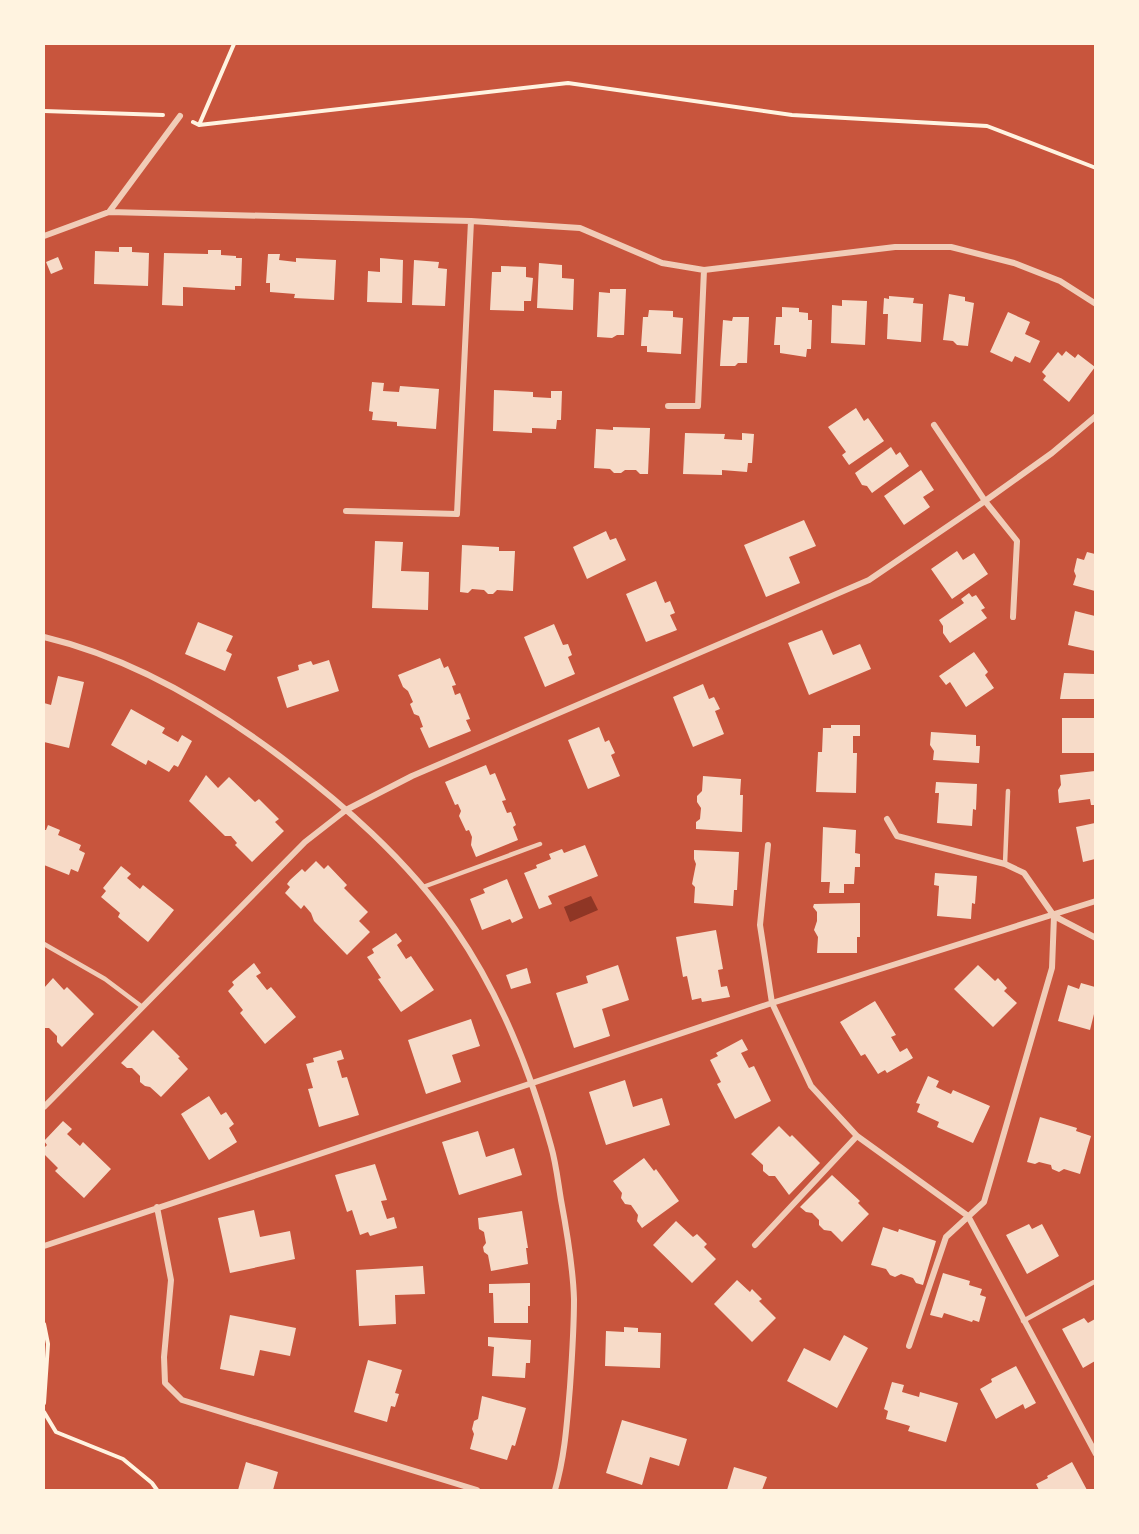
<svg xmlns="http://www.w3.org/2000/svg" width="1139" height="1534" font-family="'Work Sans',sans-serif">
	<rect width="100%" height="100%" fill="#c8553d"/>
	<path fill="#8f3625" d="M591,896L598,910L570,922L564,907Z"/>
	<path fill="#f7dbc8" d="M119,247H132V252L149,253L148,286L94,284L95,251L119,252Z
		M208,250H221V255L236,256V258H242L241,286H235V290L183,287V306L162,305L164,253L208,254Z
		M268,254H280L279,260L296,262V258L336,260L334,300L294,298L295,294L270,292V283H266Z
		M58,257L63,269L51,274L46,262Z
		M380,258L403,260L402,303L367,302L368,271L380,272Z
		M414,260L439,262L438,268L447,269L445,306L412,305Z
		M539,263L562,265V278L574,279L573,310L537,308Z
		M501,266L526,267V277L533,278L531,301H524V311L490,310L492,272H501Z
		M610,289H626L624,335H617L612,338L597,337L599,292L610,293Z
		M949,294L965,297V301L974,303L968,346L957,345L953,341L943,340Z
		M889,296L914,298L913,303L923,304L921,342L887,339L888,314H883L884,298L889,299Z
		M842,300L867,301L865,345L831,343L832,305L842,306Z
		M782,307L799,308V312L808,313V320H812L811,349H807L806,357L780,353V345H774L776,317H782Z
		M649,310L673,311V317L683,318L681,354L647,352V346H641L643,317H648Z
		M1008,312L1030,322L1025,334L1040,341L1030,363L1015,356L1012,362L990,352Z
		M733,317H749L747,363H738L735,366H720L723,320L732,321Z
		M1066,351L1075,358L1078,354L1095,367L1069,402L1043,380L1046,376L1042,372L1058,352L1062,356Z
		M372,382L384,383L383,391L399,392L400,386L439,389L436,429L397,426V422L372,420L373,412L369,411Z
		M494,390L533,392V397L551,398V391H562L561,420H557L556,429L532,428V433L493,431Z
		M856,408L864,421L868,418L884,441L849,465L842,455L846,452L828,427Z
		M613,427L650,428L648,474H640L636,470H625L621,473H614L610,469L594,468L596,429L613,430Z
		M685,433L725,434L724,439L742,440V433L754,434L752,463H748L747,472L722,470V475L683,474Z
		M891,447L896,455L900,452L909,466L872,493L867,486L862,485L855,473Z
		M921,470L934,490L923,497L930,507L904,525L884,496Z
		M804,520L816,546L789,557L800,583L766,597L744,545Z
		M606,531L610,540L616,538L626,560L587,579L573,547Z
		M375,541L403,542L401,571L429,572L428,610L372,608Z
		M462,545L499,547V551H515L513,591L497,590L493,594H488L484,590L472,589L468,593L460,592Z
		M957,551L963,560L974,553L988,574L952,599L931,569Z
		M1087,552L1095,554V591L1073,585L1076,576L1074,571L1077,558L1084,560Z
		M656,581L665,603L670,601L675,613L670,615L677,630L646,642L626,594Z
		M969,593L972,597L976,595L985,608L981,610L987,618L950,643L943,633V626L939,620L964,603L961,599Z
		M1075,611L1095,616V651L1068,645Z
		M198,622L233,636L226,651L232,654L225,671L185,654Z
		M554,624L563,645L568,644L572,655L568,657L575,674L545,687L524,637Z
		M822,630L833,655L860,644L871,669L809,695L788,643Z
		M974,652L988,672L985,675L994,688L966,707L950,682L946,685L939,676Z
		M440,658L444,668L448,666L456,685L452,686L455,695L460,693L470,719L466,720L471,731L429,748L420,728L423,727L419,716L414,714L410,704L413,702L408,691L403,687L398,675Z
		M329,660L339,691L287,708L277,677L299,670L298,665L311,661L313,665Z
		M1064,673L1095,674V699H1060Z
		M58,676L84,682L69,748L44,742V703L51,705Z
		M703,684L709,699L714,697L720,709L715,711L724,734L693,747L673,697Z
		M131,709L165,728L162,733L178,742L182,735L192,741L178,767L174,765L169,772L148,760L146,765L111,745Z
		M1062,718H1095V753H1062Z
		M831,725H860V736H853V753H857L856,793L816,792L818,752H822L823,728H831Z
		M599,727L605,742L609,740L615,753L611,755L620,776L588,789L568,740Z
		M931,732L976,735V746H980L979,763L933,760L934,751L930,745Z
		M486,765L490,775L495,773L506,800L502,801L507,813L511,812L516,825L513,827L518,840L476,857L471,845L472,837L469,830L466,831L459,816L461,811L458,804L455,805L445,782Z
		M1095,771V805H1091L1090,799L1059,803L1058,790L1061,785L1060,775Z
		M206,775L218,788L229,777L255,802L259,799L279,819L275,822L284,831L252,862L235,845L237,843L231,836H225L189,801Z
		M703,776L741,779L740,795H743L742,832L696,829V822L700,819L701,808L697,802V796L702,791Z
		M936,782L977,784L976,810L973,809L972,826L937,823L939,793H935Z
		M1095,823V859L1083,862L1076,827Z
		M48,825L60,830L58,835L81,845L79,850L85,853L78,872L71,869L69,875L44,865V830H46Z
		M823,827L856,830L855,853L860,854V867H855L854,884H844V893H829L830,882H821Z
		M585,845L598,876L548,896L552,904L539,909L524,873L537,868L536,865L551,859L549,854L562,849L564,853Z
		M694,850L739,852L737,890H734L733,906L694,903L695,887L692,884L696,864L694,859Z
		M316,861L324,869L328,865L347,885L344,888L368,912L359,921L370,932L347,955L314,921L311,913L304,905L301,909L285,893L290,887L287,884L290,880L302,869L305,872Z
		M121,866L131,874L127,878L140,889L143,885L174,910L148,942L118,917L120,913L101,897L106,891L103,888Z
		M935,873L977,876L975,904L972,903L971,919L937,916L939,886L934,885Z
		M507,879L523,918L512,923L510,919L482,930L470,899L485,893L483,889Z
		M860,903V937H857V953H817L818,937L814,930L817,921V912L813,907L814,904Z
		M716,930L723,969L718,970L721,987L727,986L730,997L702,1002L701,998L692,1000L687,976L683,977L676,937Z
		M396,933L402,941L397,945L406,959L411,956L434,990L401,1012L378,979L381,978L367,957L374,953L372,949Z
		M254,963L261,973L256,976L267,990L271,987L296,1017L265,1044L240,1013L243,1010L228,991L234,985L232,982Z
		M618,965L629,1000L602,1009L610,1036L574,1048L556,993L588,983L586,976Z
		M978,965L995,981L998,978L1007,988L1004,991L1017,1003L993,1027L954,989Z
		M527,968L531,983L511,989L506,975Z
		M53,978L64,990L67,987L94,1014L62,1047L57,1042V1036L49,1028H44V988Z
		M1081,983L1095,987V1010L1090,1030L1058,1021L1068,985L1079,989Z
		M875,1001L896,1035L891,1037L900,1052L907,1048L913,1058L887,1073L885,1070L878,1074L865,1054L861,1056L840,1022Z
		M471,1019L480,1046L452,1055L461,1082L426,1094L408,1040Z
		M153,1030L180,1057L178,1058L188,1069L161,1097L150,1087L145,1086L140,1082V1076L132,1068H127L121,1063Z
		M742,1039L748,1050L741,1053L749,1068L754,1066L771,1101L735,1119L717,1084L721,1082L710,1060L718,1056L716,1053Z
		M341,1050L344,1059L337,1061L342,1078L347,1077L359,1115L319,1127L308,1089L313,1088L306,1064L314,1062L313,1058Z
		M928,1076L939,1081L936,1087L951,1094L953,1090L990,1106L973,1143L937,1127L939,1122L917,1112L920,1104L916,1103Z
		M625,1080L633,1107L662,1098L670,1125L606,1145L589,1092Z
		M209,1096L221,1115L226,1112L234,1124L229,1128L237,1142L209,1160L181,1114Z
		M1040,1117L1077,1128L1076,1131L1091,1136L1080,1174L1064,1169L1059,1172L1052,1169L1051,1165L1039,1162L1035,1164L1027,1162Z
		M63,1121L72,1129L67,1134L80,1146L83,1142L111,1169L84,1198L55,1171L58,1168L44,1154V1148L47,1145L44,1141Z
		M779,1126L790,1137L792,1135L820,1163L789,1195L775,1176H769L763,1171V1165L751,1154Z
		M478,1131L486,1157L514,1148L522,1175L459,1195L442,1142Z
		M644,1158L654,1171L656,1169L679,1201L642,1228L637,1221L638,1215L631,1205L625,1204L621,1198L622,1193L613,1181Z
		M375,1164L387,1200L381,1201L387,1219L394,1217L397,1228L370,1236L368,1232L360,1235L352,1210L347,1212L335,1175Z
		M832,1175L860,1201L858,1203L869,1214L842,1242L831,1231L824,1230L819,1225V1220L812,1213L806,1212L800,1207Z
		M254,1210L260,1237L290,1231L295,1259L230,1273L218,1218Z
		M522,1211L528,1248H526L528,1264L491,1271L488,1255L484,1252L483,1247L486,1243L484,1232L479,1229L478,1218Z
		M676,1221L693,1237L697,1234L707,1244L704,1247L716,1259L692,1283L653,1245Z
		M1029,1224L1032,1229L1042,1224L1059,1256L1027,1274L1006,1235Z
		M883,1227L898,1232L899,1229L936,1241L923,1285L916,1283L913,1278L901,1274L895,1277L890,1275L886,1269L871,1265Z
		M423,1266L425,1294L395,1295L396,1324L359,1326L356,1270Z
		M943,1273L970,1281L969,1285L982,1289L980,1295L986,1297L979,1322L973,1320L972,1322L944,1313L942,1318L930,1315Z
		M737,1280L750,1292L752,1289L762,1299L759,1301L776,1318L752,1342L714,1304Z
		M530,1283V1306H528V1323H494L493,1293H489V1284Z
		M230,1315L296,1328L290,1356L260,1350L254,1376L220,1369Z
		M1084,1318L1088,1323L1095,1319V1361L1083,1368L1062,1329Z
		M624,1327L638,1328V1332L661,1333L660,1368L605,1366L606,1331L624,1332Z
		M844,1335L868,1348L837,1408L787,1381L804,1348L830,1361Z
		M488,1337L531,1340L530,1363H526L525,1378L492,1376L494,1347L488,1346Z
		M368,1360L402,1370L395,1393L399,1394L395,1407L391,1406L387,1422L354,1412Z
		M1016,1366L1036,1403L1025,1409L1023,1404L996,1419L980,1389L992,1382L991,1379Z
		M892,1382L904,1385L902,1392L919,1397L920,1392L958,1403L946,1442L908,1431L910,1426L886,1419L888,1411L884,1409Z
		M482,1396L526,1408L515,1446L512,1445L507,1460L470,1449L474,1434L472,1429L474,1421L478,1419Z
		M622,1420L687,1439L679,1466L650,1457L642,1485L606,1473Z
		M246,1462L278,1472L273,1490H238Z
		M1072,1462L1087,1490H1039L1036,1484L1048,1478L1047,1476Z
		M734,1467L767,1477L762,1490H727Z"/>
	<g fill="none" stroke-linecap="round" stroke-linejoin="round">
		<path stroke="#fff3e0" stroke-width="4" d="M44,111L163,115
			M193,122L199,125L568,83L792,115L987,126L1096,168
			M199,125L234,44
			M44,1324L48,1344L44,1403
			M44,1412L56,1432L123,1459L152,1483L157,1490"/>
		<path stroke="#f1ccb7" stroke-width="4.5" d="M1005,864L1008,791
			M423,887L540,844
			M44,944L105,979L141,1006
			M1023,1321L1094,1282"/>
		<path stroke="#f1ccb7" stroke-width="6" d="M109,212L180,116
			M44,236L109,212L471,221L580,228L662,263L704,270L895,247H951L1014,263L1060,281L1096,304
			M668,406H698L704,270
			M934,425L985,501L1017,541L1013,617
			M346,511L457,514L471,221
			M44,637C128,657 205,701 274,752C341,802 408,860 455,929C500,994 530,1070 551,1146C556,1163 558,1182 561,1200C567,1232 573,1266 574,1299C574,1328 572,1358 570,1387C567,1422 565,1456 555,1490
			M887,819L897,836L1005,864L1024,873L1054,916L1096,938
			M768,845L760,925L772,1003L811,1086L857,1136L968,1216L1096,1454
			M44,1107L305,842L346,810L412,776L869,580L985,501L1052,453L1096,416
			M157,1207L171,1280L164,1357L165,1383L182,1400L477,1490
			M755,1245L857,1136
			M44,1246L772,1003L1096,901
			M909,1346L946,1237L984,1202L1052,968L1054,916"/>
	</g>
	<rect width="1139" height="1534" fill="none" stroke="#fff3e0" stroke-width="90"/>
</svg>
